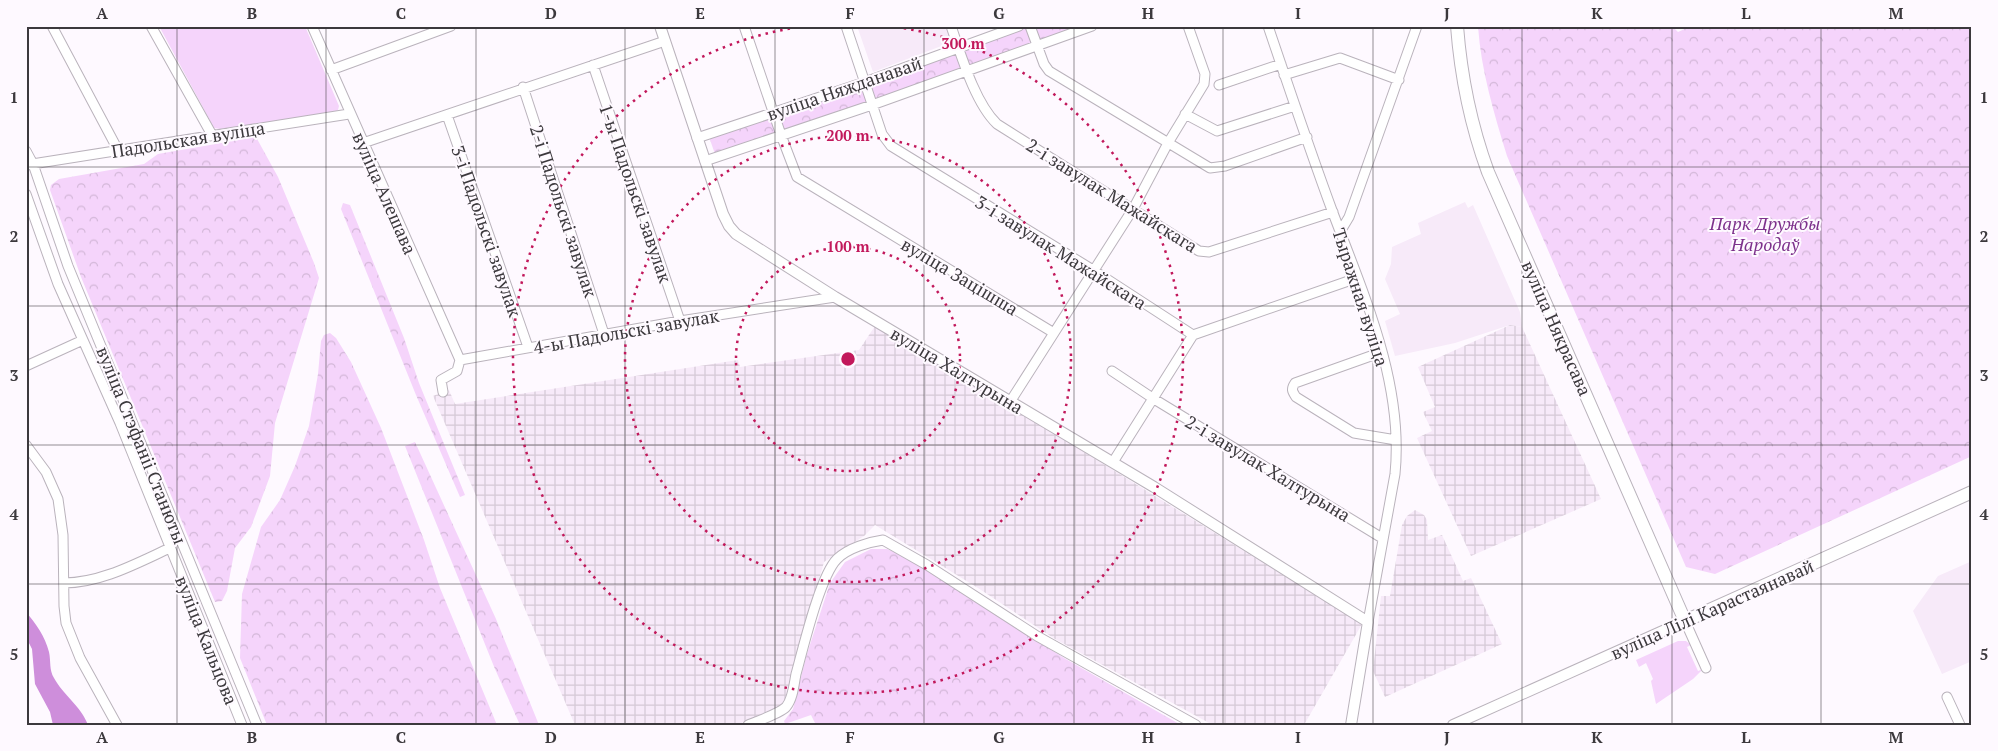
<svg xmlns="http://www.w3.org/2000/svg" width="1998" height="751" font-family="'PT Serif',serif">
	<defs>
		<pattern id="industrial-grid" width="8" height="8" patternUnits="userSpaceOnUse" patternTransform="scale(1.25)"><rect width="8" height="8" fill="#f7eaf9"/><path d="M0 4h8M4 0v8" fill="none" stroke="#d5c9d6"/></pattern>
		<pattern id="forest-crowns" width="20" height="18" patternUnits="userSpaceOnUse" patternTransform="scale(1.25)"><rect width="20" height="18" fill="#f5d4fb"/><path d="M2 6a3 3 0 1 1 6 0M12 15a3 3 0 1 1 6 0" fill="none" stroke="#d3b7d8"/></pattern>
	</defs>
	<rect width="100%" height="100%" fill="#fef9ff"/>
	<path fill="#f7eaf9" d="M857,26H946L952,42L873,72Z
		M1465,202L1468,208L1473,205L1520,312L1522,327L1510,325L1455,343L1395,356L1385,321L1400,314L1385,279L1391,264L1392,247L1421,234L1418,223Z
		M1972,561V661L1942,674L1913,611L1938,576Z"/>
	<path fill="url(#industrial-grid)" d="M1510,325L1522,327L1601,499L1471,556L1417,438L1432,431L1423,412L1435,407L1418,367Z
		M875,326L898,337L1362,624L1304,725L1211,724L1055,639L978,588L875,525L864,536L824,562L784,704L737,725H575L433,396L449,390L455,404L738,360L740,367L859,350Z
		M1415,510L1424,515L1427,520L1428,540L1442,535L1463,581L1471,578L1502,644L1385,697L1373,671L1381,596H1390L1402,525L1407,516Z"/>
	<path fill="#f5d4fb" d="M159,26H305L339,106L338,110L336,112L220,129L214,128Z
		M1678,641H1686L1691,645L1687,647L1698,671L1703,669L1693,679L1656,704L1651,681L1653,679L1646,663L1639,667L1636,660Z"/>
	<path fill="url(#forest-crowns)" d="M1019,26H1092L716,157L708,134Z
		M1478,26H1672L1678,32L1691,26H1882L1889,28L1906,26H1972V456L1715,574L1686,567L1507,156C1494,113 1481,71 1478,26Z
		M256,137L278,177L314,263L319,278L275,423L270,476L251,527L235,548L227,591L222,601L215,602L81,277L50,190L51,185L59,179L144,164L158,154Z
		M343,203L350,205L404,338L419,383L465,495L460,497L416,395L341,209Z
		M330,333L336,338L351,362L381,428L424,540L440,588L497,725H267L240,658L242,594L261,527L280,500L295,466L309,426L318,374L321,341L324,335Z
		M415,442L496,619L539,725H520L495,669L405,446Z
		M871,549H887L910,559L1064,658L1181,725H816L811,715L785,724L784,721L793,709L806,657L830,583L845,562Z"/>
	<path fill="#ce8edb" d="M26,612C36,624 45,636 49,652C51,661 49,670 54,678C63,695 81,706 88,725H53L50,712L35,684L32,649L26,637Z"/>
	<g fill="none" stroke-linecap="round" stroke-linejoin="round">
		<defs>
			<path id="minor" d="M52,26L118,150
				M151,26L212,135
				M312,26L460,360L457,371L441,380L443,392
				M744,26L781,135L797,177L1054,333
				M846,26L882,134L891,146L1093,270L1193,335
				M951,26C961,55 975,103 997,124L1199,251L1209,252L1333,212
				M1030,26L1044,64L1049,71L1210,168L1225,166L1307,137
				M1268,26C1289,88 1310,151 1333,213C1364,295 1404,384 1395,474L1368,622
				M593,65L680,321
				M331,70L451,26
				M1284,75L1340,58L1399,80
				M1219,85L1281,64
				M523,87L604,334
				M1185,114L1217,131L1295,106
				M447,115L528,347
				M697,138L865,82L1019,26
				M363,143L665,41
				M26,151L33,164L68,266L257,725
				M705,161L872,105L1092,26
				M26,165L349,114
				M26,194L58,284L120,423L242,725
				M1340,232L1349,217L1417,26
				M1193,335L1357,278
				M1382,352L1295,383C1291,389 1292,391 1296,397L1354,433L1396,440
				M460,360L680,321L835,297
				M26,366L83,340
				M1112,371L1154,399L1382,538
				M1010,402L1133,209L1168,143L1204,84L1205,74L1188,26
				M26,445L46,472L58,499L63,535L64,606L66,623L80,658L117,725
				M1113,462L1193,335
				M64,583C101,583 137,563 170,548
				M1685,621L1706,668
				M1947,697L1960,725
				M748,725C757,721 779,714 786,707C793,699 794,684 796,674C803,649 820,576 837,559C848,548 869,542 883,540L927,565L1037,636L1196,725"/>
			<path id="tertiary" d="M660,26L723,214L729,226L736,234L835,297L1154,487L1368,622L1351,725
				M1453,725L1685,621"/>
			<path id="secondary" d="M1457,26C1461,78 1470,123 1488,172L1685,621L1972,492"/>
		</defs>
		<use href="#minor" stroke="#bab3bc" stroke-width="11"/>
		<use href="#tertiary" stroke="#bab3bc" stroke-width="12"/>
		<use href="#secondary" stroke="#bab3bc" stroke-width="14"/>
		<use href="#minor" stroke="#fff" stroke-width="9"/>
		<use href="#tertiary" stroke="#fff" stroke-width="10"/>
		<use href="#secondary" stroke="#fff" stroke-width="12"/>
	</g>
	<path fill="none" stroke="#3c393d" stroke-width="1" stroke-opacity="0.55" d="M177,26V725M326,26V725M476,26V725M625,26V725M775,26V725M924,26V725M1074,26V725M1223,26V725M1373,26V725M1522,26V725M1672,26V725M1821,26V725M26,167H1972M26,306H1972M26,445H1972M26,584H1972"/>
	<g fill="none" stroke="#c2185b" stroke-width="2.5" stroke-dasharray="2.5 5">
		<circle cx="848" cy="359" r="112"/>
		<circle cx="848" cy="359" r="223"/>
		<path d="M889 26A335 335 0 1 1 807 26"/>
	</g>
	<g text-anchor="middle" dominant-baseline="central" stroke-width="4" stroke-linejoin="round" paint-order="stroke">
		<g font-size="18" fill="#3c393d" stroke="#fef9ff">
			<text transform="translate(844 88) rotate(-19)">вуліца Няжданавай</text>
			<text transform="translate(188 139) rotate(-9)">Падольская вуліца</text>
			<text transform="translate(385 193) rotate(66)">вуліца Алешава</text>
			<text transform="translate(636 193) rotate(71)">1-ы Падольскі завулак</text>
			<text transform="translate(1112 195) rotate(32)">2-і завулак Мажайскага</text>
			<text transform="translate(564 211) rotate(72)">2-і Падольскі завулак</text>
			<text transform="translate(487 231) rotate(71)">3-і Падольскі завулак</text>
			<text transform="translate(1061 252) rotate(32)">3-і завулак Мажайскага</text>
			<text transform="translate(960 276) rotate(31)">вуліца Зацішша</text>
			<text transform="translate(1361 297) rotate(72)">Тыражная вуліца</text>
			<text transform="translate(1557 328) rotate(66)">вуліца Някрасава</text>
			<text transform="translate(626 331) rotate(-10)">4-ы Падольскі завулак</text>
			<text transform="translate(957 370) rotate(31)">вуліца Халтурына</text>
			<text transform="translate(142 445) rotate(68)">вуліца Стэфаніі Станюты</text>
			<text transform="translate(1268 468) rotate(31)">2-і завулак Халтурына</text>
			<text transform="translate(1712 609) rotate(-24)">вуліца Лілі Карастаянавай</text>
			<text transform="translate(207 640) rotate(68)">вуліца Кальцова</text>
		</g>
		<g font-size="18" font-style="italic" fill="#7d318c" stroke="#fef9ff">
			<text x="1765" y="223">Парк Дружбы<tspan x="1765" dy="21">Народаў</tspan></text>
		</g>
	</g>
	<circle cx="848" cy="359" r="8" fill="#c2185b" stroke="#fef9ff" stroke-width="2.5"/>
	<g font-size="15" text-anchor="middle" font-weight="bold" fill="#c2185b" stroke="#fef9ff" stroke-width="4" stroke-linejoin="round" paint-order="stroke">
		<text x="963" y="49">300 m</text>
		<text x="848" y="141">200 m</text>
		<text x="848" y="252">100 m</text>
	</g>
	<rect width="1998" height="751" fill="none" stroke="#fef9ff" stroke-width="55"/>
	<rect x="28" y="28" width="1942" height="696" fill="none" stroke="#3c393d" stroke-width="2"/>
	<g font-size="16" text-anchor="middle" font-weight="bold" fill="#3c393d">
		<text x="102" y="19">A</text>
		<text x="252" y="19">B</text>
		<text x="401" y="19">C</text>
		<text x="551" y="19">D</text>
		<text x="700" y="19">E</text>
		<text x="850" y="19">F</text>
		<text x="999" y="19">G</text>
		<text x="1148" y="19">H</text>
		<text x="1298" y="19">I</text>
		<text x="1447" y="19">J</text>
		<text x="1597" y="19">K</text>
		<text x="1746" y="19">L</text>
		<text x="1896" y="19">M</text>
		<text x="14" y="103">1</text>
		<text x="1984" y="103">1</text>
		<text x="14" y="242">2</text>
		<text x="1984" y="242">2</text>
		<text x="14" y="381">3</text>
		<text x="1984" y="381">3</text>
		<text x="14" y="520">4</text>
		<text x="1984" y="520">4</text>
		<text x="14" y="660">5</text>
		<text x="1984" y="660">5</text>
		<text x="102" y="743">A</text>
		<text x="252" y="743">B</text>
		<text x="401" y="743">C</text>
		<text x="551" y="743">D</text>
		<text x="700" y="743">E</text>
		<text x="850" y="743">F</text>
		<text x="999" y="743">G</text>
		<text x="1148" y="743">H</text>
		<text x="1298" y="743">I</text>
		<text x="1447" y="743">J</text>
		<text x="1597" y="743">K</text>
		<text x="1746" y="743">L</text>
		<text x="1896" y="743">M</text>
	</g>
</svg>
